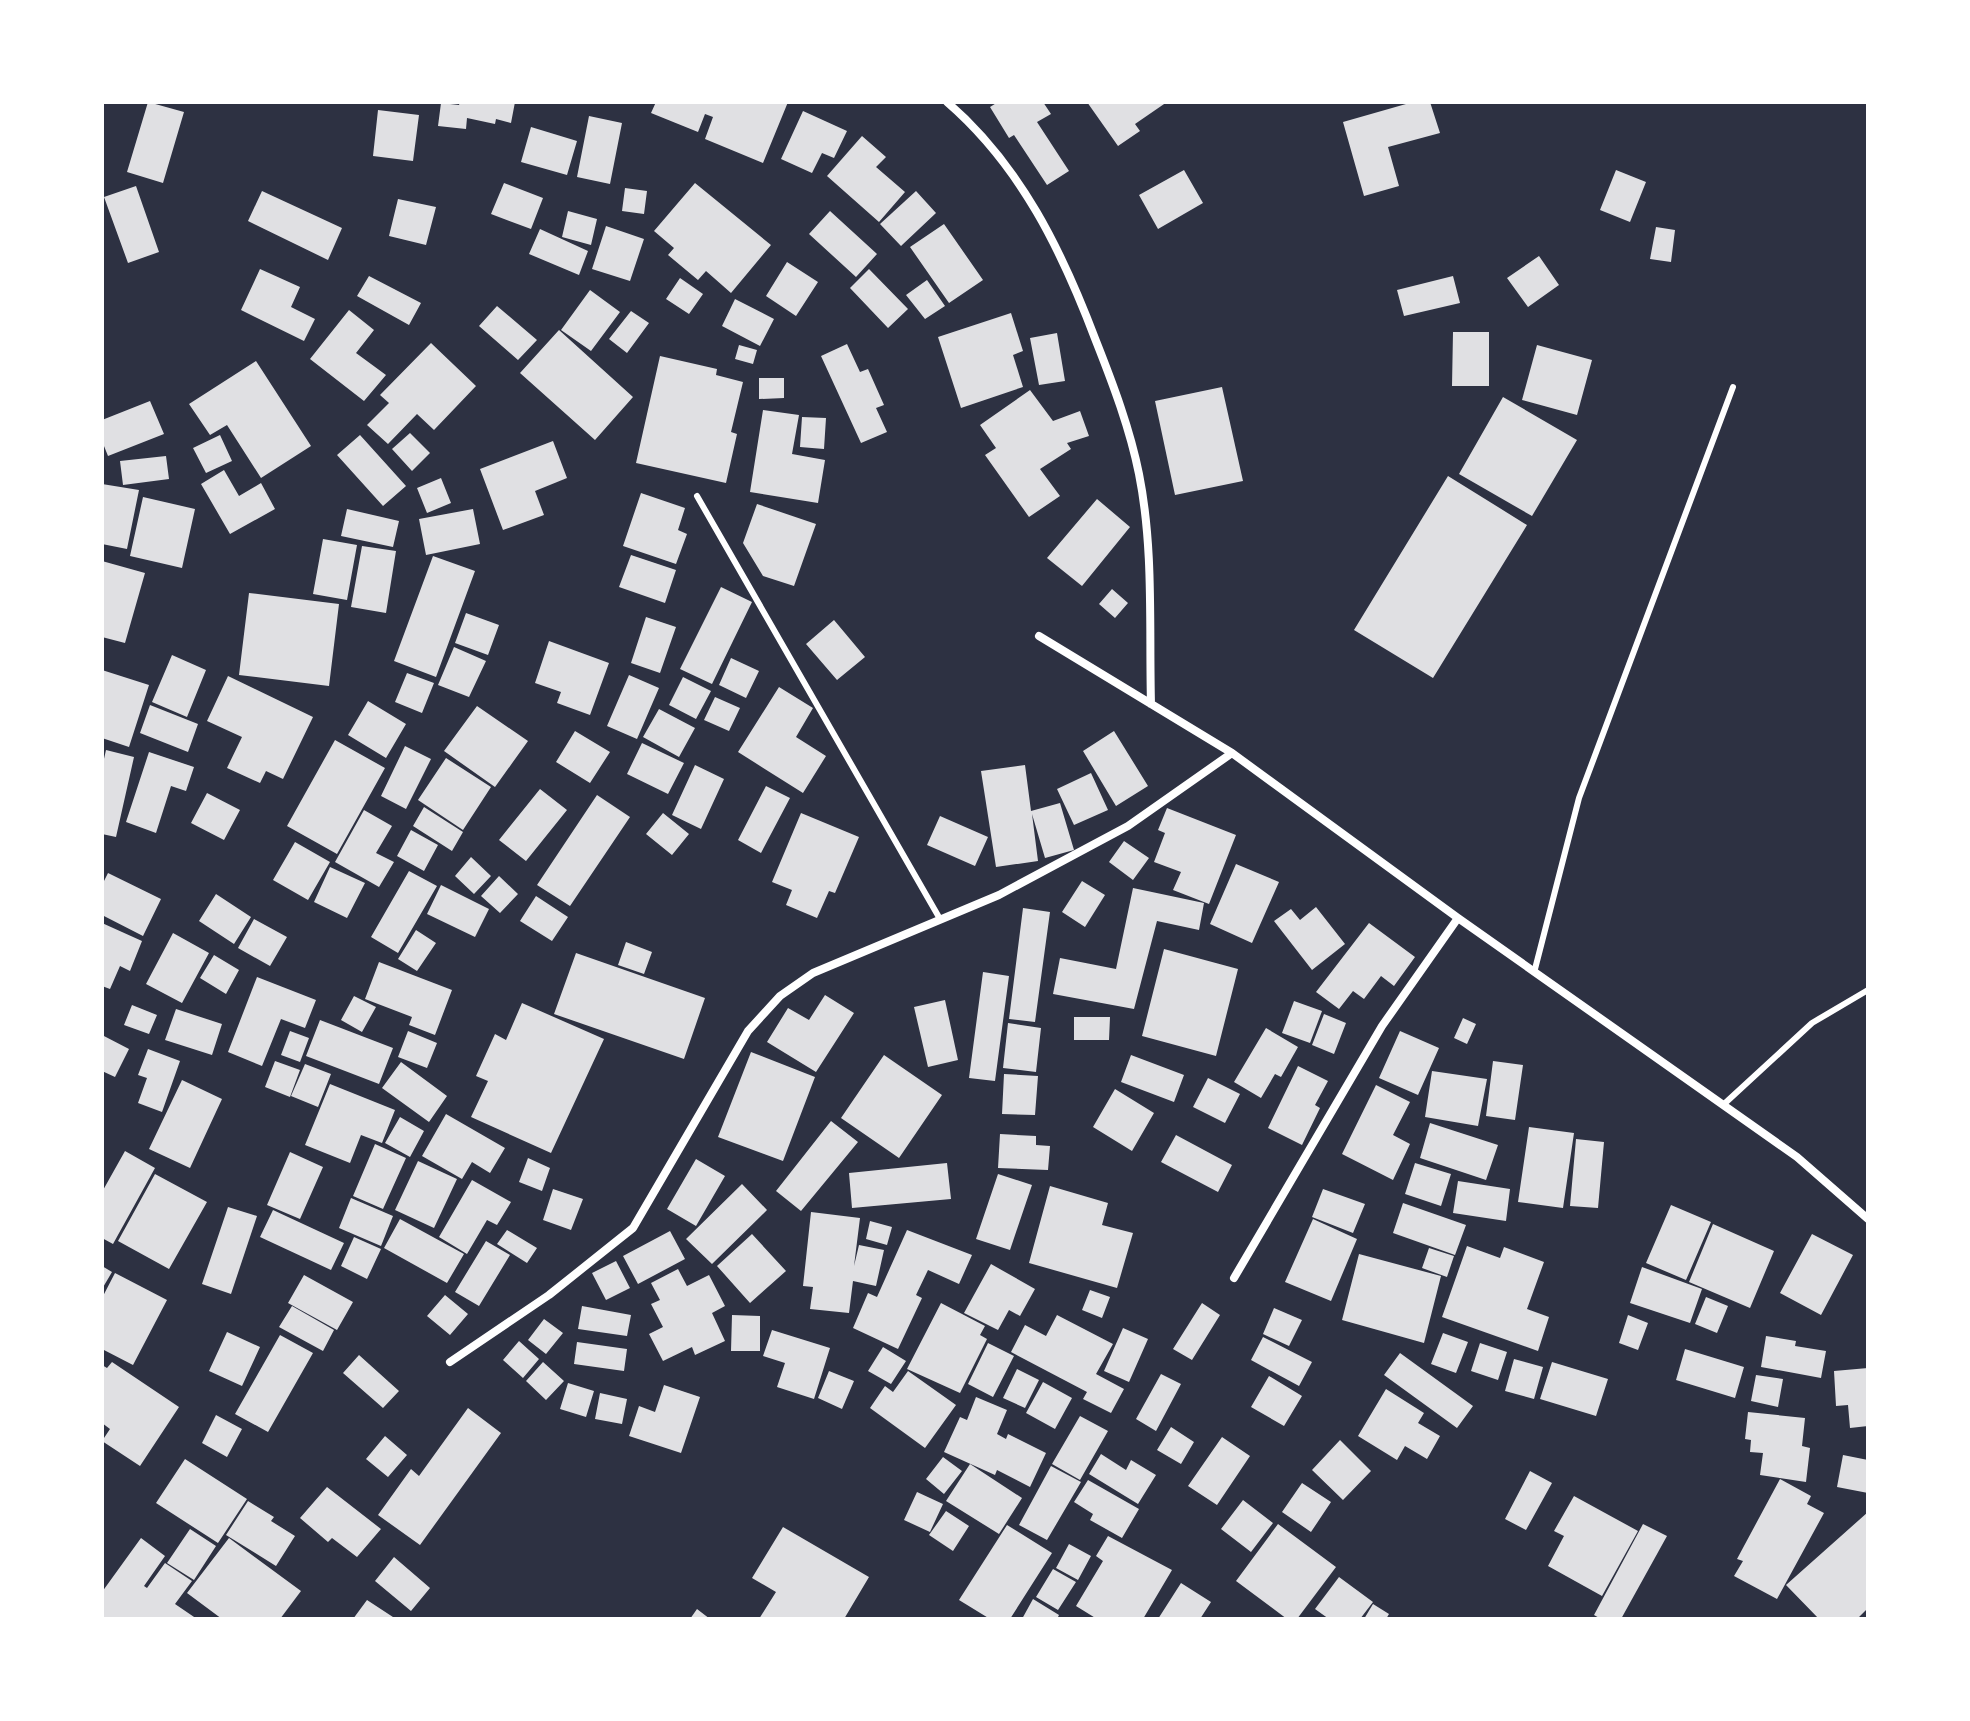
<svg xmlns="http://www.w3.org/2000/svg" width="1970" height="1721" font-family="Barlow,sans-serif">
	<rect width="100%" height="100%" fill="#2d3142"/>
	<path fill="#e0e0e3" d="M148,102L184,112L163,183L127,172Z
		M460,102H515L511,123L496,119L495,124L467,118L466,129L438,126L441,103L459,105Z
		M656,102H788L763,163L705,139L713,117L705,114L698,132L651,113Z
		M998,102H1043L1051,114L1037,122L1069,171L1047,185L1014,135L1009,138L990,107Z
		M1087,102H1167L1135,124L1140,131L1118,146Z
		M1413,102H1430L1440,133L1388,147L1399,186L1364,196L1343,122Z
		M378,110L419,115L413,161L373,156Z
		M803,111L847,131L834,158L822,153L812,173L781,159Z
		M589,116L622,123L610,184L577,177Z
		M531,127L577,141L567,175L521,162Z
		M862,136L886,157L876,167L905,192L879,222L827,176Z
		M1184,170L1203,203L1158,229L1139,195Z
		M1616,170L1646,182L1630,222L1600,210Z
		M504,183L543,198L531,229L491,214Z
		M695,183L771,245L731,293L706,271L698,280L668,255L674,248L654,231Z
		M136,186L159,252L128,263L104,197Z
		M625,188L647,191L644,214L622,211Z
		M262,191L342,228L328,260L248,221Z
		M916,191L936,213L901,246L880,224Z
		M398,199L436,207L426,245L389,236Z
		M568,211L597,219L591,245L562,237Z
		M830,211L877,254L856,277L809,234Z
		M944,224L983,280L949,303L910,247Z
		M606,226L644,239L630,281L592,269Z
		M1656,227L1675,230L1671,262L1650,259Z
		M540,229L588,251L579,275L529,254Z
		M1539,256L1559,285L1528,307L1507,278Z
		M787,262L818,282L796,316L766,296Z
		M260,269L300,287L291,307L315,319L304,341L241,310Z
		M869,269L908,309L888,328L850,288Z
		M369,276L421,303L409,325L357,296Z
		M1453,276L1460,303L1404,316L1397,290Z
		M680,278L703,294L689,314L666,299Z
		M927,280L945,306L925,319L906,295Z
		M590,290L620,312L591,351L561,330Z
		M735,299L774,319L760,346L722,326Z
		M497,306L537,340L518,360L479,326Z
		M349,310L374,330L356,353L386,375L364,401L310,359Z
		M631,311L649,323L627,353L609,339Z
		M1011,313L1023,351L1013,355L1023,387L961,408L938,337Z
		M559,330L633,397L595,440L520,373Z
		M1453,332H1489V386H1452Z
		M1057,333L1065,381L1039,385L1030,338Z
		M431,343L476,386L434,430L417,414L388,444L367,425L389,403L380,395Z
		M847,344L860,372L868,369L884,405L876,408L887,432L861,443L821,356Z
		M739,345L757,350L753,364L735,359Z
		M1537,345L1592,360L1577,415L1522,400Z
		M660,356L717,369L716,375L743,382L731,432L737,434L726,483L636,463Z
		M256,361L311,446L261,478L227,425L210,435L189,404Z
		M759,378H784V398L759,399Z
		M1222,387L1243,481L1175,495L1155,401Z
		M1030,390L1053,421L1080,411L1089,436L1067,443L1071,449L1040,469L1060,496L1029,517L985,455L996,448L980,425Z
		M1503,397L1577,440L1532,516L1459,474Z
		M150,401L164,434L108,456L102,441V420Z
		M763,410L799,415L792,454L825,460L818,503L750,492Z
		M802,417L826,418L824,449L800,447Z
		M410,433L430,453L412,471L392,449Z
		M220,435L232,461L206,473L193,448Z
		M360,435L406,486L383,506L337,455Z
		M553,441L567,478L535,491L544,515L503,530L480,469Z
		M166,456L169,479L123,485L120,461Z
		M224,470L239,496L261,483L275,509L230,534L201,484Z
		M1448,476L1527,525L1433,678L1354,630Z
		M441,478L451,503L427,513L417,488Z
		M102,484L139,490L127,549L102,544Z
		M641,493L685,508L678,530L687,534L676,564L623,546Z
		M143,497L195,509L182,568L130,556Z
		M1097,499L1130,527L1082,586L1047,558Z
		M757,504L816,524L794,586L763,576L743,543Z
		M347,509L399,521L393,547L341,536Z
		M473,509L480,544L426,555L419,519Z
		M323,539L357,545L347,600L313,594Z
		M362,546L396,551L386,613L351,607Z
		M631,555L676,570L665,603L619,587Z
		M433,556L475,571L436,677L394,661Z
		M102,561L145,573L125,643L102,637Z
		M721,587L752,602L712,684L680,669Z
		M1112,589L1128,603L1115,618L1099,604Z
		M249,593L339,604L329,686L239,675Z
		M466,613L499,625L488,655L455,643Z
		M646,617L676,627L660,673L631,663Z
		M834,620L865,657L837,680L806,644Z
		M549,641L609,663L590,715L557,703L561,692L535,683Z
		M454,647L486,661L469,697L438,685Z
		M172,655L206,670L187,717L152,702Z
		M731,658L759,671L746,698L719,685Z
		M102,670L149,685L129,747L102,738Z
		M407,673L434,683L422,713L395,702Z
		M629,675L659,688L637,739L607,726Z
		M228,676L313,717L283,779L266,771L260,783L227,768L242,737L207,721Z
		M683,677L711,691L696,719L669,705Z
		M779,687L813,708L796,737L826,756L803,793L738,752Z
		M715,697L740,708L729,731L704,720Z
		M368,701L406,724L386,758L348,735Z
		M150,705L198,724L188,752L140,733Z
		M477,706L528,741L495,787L444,751Z
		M659,709L695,728L679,757L643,737Z
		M575,731L610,752L590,783L556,762Z
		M1114,731L1148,786L1116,806L1083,751Z
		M335,740L385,768L337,854L287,826Z
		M642,743L684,763L668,794L627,774Z
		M405,746L431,759L406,809L381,796Z
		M106,750L134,757L116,837L102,834V768Z
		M149,752L194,767L186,791L171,786L156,833L126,822Z
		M446,758L491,787L463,830L418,800Z
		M695,765L724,779L701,829L672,815Z
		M1025,765L1031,811L1060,803L1074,850L1045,858L1032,814L1038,861L996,867L981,771Z
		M1091,773L1108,810L1074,825L1057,789Z
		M766,786L790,798L761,853L738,840Z
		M540,789L567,810L526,861L499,840Z
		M207,793L240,810L224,840L191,823Z
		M597,795L630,817L570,906L537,885Z
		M424,807L463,832L452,851L413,826Z
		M1167,808L1236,835L1209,904L1173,890L1181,872L1154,862L1165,833L1158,830Z
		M364,810L392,826L376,853L394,862L379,887L335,862Z
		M663,813L689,834L672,855L646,834Z
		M801,813L859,837L835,893L829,891L817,918L786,905L792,890L772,882Z
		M940,816L988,837L975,866L927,845Z
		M411,830L438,845L424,871L397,856Z
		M1124,841L1149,858L1133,880L1109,862Z
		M295,842L330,862L308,900L273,880Z
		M471,857L491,876L474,894L455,876Z
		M1236,864L1279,882L1252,943L1210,924Z
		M330,867L365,883L347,918L314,902Z
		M409,871L437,886L398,953L371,937Z
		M108,873L161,899L143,936L102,915V885Z
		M499,876L518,894L500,913L481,896Z
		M1082,881L1105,895L1085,927L1062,912Z
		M441,885L489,909L475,937L427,914Z
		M1133,888L1204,903L1199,930L1157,921L1134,1009L1053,994L1060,958L1116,969Z
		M216,894L251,917L234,944L199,921Z
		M536,896L568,917L552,941L520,921Z
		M1316,907L1345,944L1312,970L1274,921L1291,909L1300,920Z
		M1023,908L1050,912L1035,1022L1009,1019Z
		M254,919L287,937L270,966L238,948Z
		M102,923L142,941L130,971L120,966L110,989L102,986Z
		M1369,923L1415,957L1394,986L1381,976L1364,999L1353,991L1339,1009L1316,992Z
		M416,930L436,943L417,971L398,959Z
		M173,933L209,953L182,1003L146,984Z
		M626,942L652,952L644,974L618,965Z
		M1164,949L1238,969L1216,1056L1142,1036Z
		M576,953L705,998L684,1059L554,1014Z
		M214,955L239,970L226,994L200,978Z
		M379,962L452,990L435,1035L409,1025L412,1017L365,999Z
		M983,972L1009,976L995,1081L969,1078Z
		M257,977L316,1000L305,1028L281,1019L262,1066L228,1052Z
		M825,995L854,1013L816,1072L767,1042L788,1008L809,1020Z
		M354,996L376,1007L362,1032L341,1020Z
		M945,1000L958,1060L928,1067L914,1007Z
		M1294,1001L1322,1011L1310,1043L1282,1033Z
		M522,1003L604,1039L551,1153L471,1117L488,1081L476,1076L495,1034L506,1040Z
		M132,1005L157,1015L149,1034L124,1025Z
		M176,1009L222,1024L212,1055L165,1040Z
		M1324,1014L1346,1023L1334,1054L1312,1045Z
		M1074,1017H1110L1109,1040H1074Z
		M1463,1018L1476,1024L1467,1044L1454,1038Z
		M320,1020L393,1048L379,1084L306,1056Z
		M1008,1023L1041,1028L1036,1072L1003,1068Z
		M1266,1028L1298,1047L1281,1077L1275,1074L1261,1098L1234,1082Z
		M290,1031L309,1038L300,1062L281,1055Z
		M408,1031L437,1043L427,1068L398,1057Z
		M1400,1031L1439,1048L1418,1095L1379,1078Z
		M102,1035L129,1049L115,1077L102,1071Z
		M148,1049L180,1061L162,1112L138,1103L147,1078L138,1075Z
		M751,1052L815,1077L783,1161L718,1137Z
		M884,1055L942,1095L899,1158L841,1118Z
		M1131,1055L1184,1075L1174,1102L1121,1082Z
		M275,1061L300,1070L290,1097L265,1087Z
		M1493,1061L1523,1065L1515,1120L1486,1116Z
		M401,1062L447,1096L429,1122L382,1088Z
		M305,1064L331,1074L318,1107L291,1096Z
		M1298,1066L1328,1081L1315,1105L1320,1108L1302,1145L1268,1128Z
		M1432,1071L1487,1079L1478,1126L1425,1117Z
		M1004,1074L1038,1076L1035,1115L1002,1114Z
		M1208,1078L1240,1094L1225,1123L1193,1107Z
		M182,1080L222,1099L190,1168L149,1149Z
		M330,1084L395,1110L382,1143L361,1135L350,1163L305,1145Z
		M1376,1085L1410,1102L1393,1135L1410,1144L1393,1180L1342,1154Z
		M1115,1089L1154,1113L1132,1151L1093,1127Z
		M446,1114L505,1148L490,1173L472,1162L462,1179L422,1156Z
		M400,1117L424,1131L410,1157L385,1143Z
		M831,1121L858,1142L801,1211L776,1191Z
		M1430,1123L1498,1145L1486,1180L1420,1158Z
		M1529,1127L1574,1133L1563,1208L1518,1202Z
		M1000,1134L1036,1136V1145L1050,1146L1048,1170L998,1168Z
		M1176,1135L1232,1165L1218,1192L1161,1162Z
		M1576,1139L1604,1142L1598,1208L1570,1206Z
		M375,1144L406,1158L383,1209L353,1196Z
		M125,1151L155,1168L113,1244L102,1238V1192Z
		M290,1152L323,1167L300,1219L267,1205Z
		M528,1158L550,1168L542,1191L519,1182Z
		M696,1159L725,1176L696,1226L667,1209Z
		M418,1161L457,1179L434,1228L395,1210Z
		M947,1163L951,1199L852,1208L849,1173Z
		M1415,1163L1451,1174L1441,1206L1405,1194Z
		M155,1174L207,1202L169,1269L118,1241Z
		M998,1174L1032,1185L1010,1250L976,1239Z
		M472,1180L511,1202L497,1225L487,1220L467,1254L439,1237Z
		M1458,1181L1510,1189L1506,1221L1453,1213Z
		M742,1184L767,1210L712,1264L686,1239Z
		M1050,1186L1108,1203L1102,1225L1133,1233L1117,1288L1029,1263Z
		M553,1189L583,1199L571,1230L543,1220Z
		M1323,1189L1365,1204L1353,1233L1312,1217Z
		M351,1198L393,1216L381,1246L339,1228Z
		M1403,1203L1466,1225L1455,1255L1393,1233Z
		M1671,1205L1711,1222L1686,1280L1646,1263Z
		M228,1207L257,1216L231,1294L202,1284Z
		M273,1210L344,1243L331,1270L260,1237Z
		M811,1212L860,1218L854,1266L859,1245L884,1250L876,1286L853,1281L849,1313L810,1309L813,1287L803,1286Z
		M400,1219L464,1254L447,1283L384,1248Z
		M1313,1219L1357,1239L1331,1301L1285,1282Z
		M870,1221L892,1227L887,1245L866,1239Z
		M1713,1224L1774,1251L1750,1308L1689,1282Z
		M507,1230L537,1248L527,1263L497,1244Z
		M907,1230L972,1255L959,1284L928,1270L916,1295L922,1298L898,1349L853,1328L868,1293L877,1297Z
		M670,1231L685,1259L638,1284L623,1256Z
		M752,1234L786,1271L750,1303L717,1266Z
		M1812,1234L1853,1255L1821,1315L1780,1293Z
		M354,1237L381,1249L367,1279L341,1266Z
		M486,1241L510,1255L479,1306L455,1292Z
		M1467,1246L1500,1258L1504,1247L1544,1262L1527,1309L1549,1317L1538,1351L1442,1317Z
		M1429,1248L1454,1256L1447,1277L1422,1268Z
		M1359,1254L1441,1276L1424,1343L1342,1320Z
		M616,1261L630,1288L606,1300L592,1273Z
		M991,1264L1035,1289L1020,1316L1009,1310L998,1330L964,1313Z
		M102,1266L112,1272L102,1289Z
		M1642,1267L1702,1289L1690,1323L1630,1303Z
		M678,1269L687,1286L709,1275L725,1306L712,1313L725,1341L695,1355L692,1347L663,1361L649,1334L663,1327L651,1304L660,1300L651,1283Z
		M115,1273L167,1300L133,1365L102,1349V1298Z
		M304,1275L353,1302L337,1330L288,1303Z
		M1090,1290L1110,1297L1102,1318L1082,1310Z
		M445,1295L468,1314L450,1335L427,1316Z
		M1706,1297L1728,1306L1717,1333L1695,1324Z
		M941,1303L985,1326L980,1335L987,1339L960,1393L907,1369Z
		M1202,1303L1220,1315L1192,1360L1173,1349Z
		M292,1306L334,1330L323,1351L279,1327Z
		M582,1306L631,1315L627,1336L578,1329Z
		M1274,1308L1302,1320L1289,1346L1263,1334Z
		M732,1315L760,1316V1351H731Z
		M1057,1315L1113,1344L1096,1374L1124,1389L1111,1413L1083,1399L1087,1392L1011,1352L1025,1325L1046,1336Z
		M1628,1315L1648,1323L1638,1350L1619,1343Z
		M544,1319L563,1333L546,1354L528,1340Z
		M1123,1328L1148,1339L1129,1382L1104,1371Z
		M772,1330L830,1348L814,1399L777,1387L785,1363L763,1356Z
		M227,1332L260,1347L242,1386L209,1371Z
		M1443,1333L1468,1342L1456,1373L1431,1364Z
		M280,1335L313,1353L268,1432L235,1414Z
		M1766,1336L1796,1341L1795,1346L1826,1351L1821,1378L1761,1367Z
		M1263,1337L1312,1362L1299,1386L1251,1360Z
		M519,1341L539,1359L523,1378L503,1360Z
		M577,1342L627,1349L624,1371L574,1364Z
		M988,1343L1014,1356L993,1397L968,1384Z
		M1480,1343L1507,1352L1498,1380L1471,1371Z
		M883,1347L906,1361L891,1384L868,1371Z
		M1685,1349L1744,1367L1735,1398L1676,1380Z
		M1400,1353L1473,1406L1457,1428L1384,1375Z
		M359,1355L399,1391L383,1408L343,1373Z
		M1514,1359L1543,1367L1534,1399L1505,1391Z
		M112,1362L179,1407L140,1466L102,1441L110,1429L102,1423V1365L107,1368Z
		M543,1362L564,1381L546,1400L526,1381Z
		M1552,1362L1608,1379L1596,1416L1540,1399Z
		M1868,1368V1426L1850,1428L1848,1405L1836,1406L1834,1371Z
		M1017,1369L1039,1380L1025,1408L1003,1398Z
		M829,1371L854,1381L842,1409L818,1398Z
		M908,1371L956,1405L925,1448L870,1408L885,1386L893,1392Z
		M1161,1374L1181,1384L1156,1431L1136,1419Z
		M1756,1375L1783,1379L1778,1407L1751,1401Z
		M1269,1376L1302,1396L1284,1426L1251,1407Z
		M1043,1382L1072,1398L1055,1429L1026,1413Z
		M568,1383L594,1391L586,1417L560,1409Z
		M664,1385L700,1397L681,1453L629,1436L639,1406L655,1412Z
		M1386,1389L1424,1413L1418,1423L1440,1436L1427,1459L1405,1446L1397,1460L1358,1436Z
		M600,1393L627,1399L622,1424L595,1419Z
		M976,1397L1007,1410L997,1434L1006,1439L1008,1434L1046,1453L1030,1487L997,1470L995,1475L944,1452L960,1417L967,1420Z
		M468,1408L501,1433L420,1545L378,1515L411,1469L419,1476Z
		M1748,1412L1805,1418L1802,1446L1810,1448L1806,1482L1760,1475L1763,1453L1750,1452L1751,1440L1745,1439Z
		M216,1415L242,1429L227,1457L202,1443Z
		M1080,1416L1108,1431L1080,1480L1052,1464Z
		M1171,1427L1194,1442L1181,1464L1157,1450Z
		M385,1436L407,1455L388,1477L366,1459Z
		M1222,1437L1250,1456L1217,1505L1188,1486Z
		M1340,1440L1371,1471L1343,1500L1312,1470Z
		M1101,1454L1126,1470L1131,1460L1156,1475L1138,1504L1089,1474Z
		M1843,1455L1868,1460V1493L1837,1487Z
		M943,1457L962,1471L944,1494L926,1479Z
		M185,1459L247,1499L218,1543L156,1503Z
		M970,1464L1022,1498L999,1534L946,1501Z
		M1051,1466L1081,1482L1047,1540L1019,1525Z
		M1530,1471L1552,1483L1526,1530L1505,1519Z
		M1780,1479L1811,1496L1807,1504L1824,1513L1777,1599L1734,1576L1743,1561L1737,1559Z
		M1088,1480L1139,1509L1122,1538L1090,1520L1093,1514L1074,1502Z
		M1302,1483L1331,1502L1311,1532L1282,1512Z
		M327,1487L381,1529L357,1557L332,1538L328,1542L300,1518Z
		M917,1492L943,1504L930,1532L904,1520Z
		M1574,1496L1638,1531L1602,1596L1548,1566L1564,1536L1554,1531Z
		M1243,1500L1273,1523L1251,1552L1221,1529Z
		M248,1501L274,1517L271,1521L295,1536L276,1566L226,1535Z
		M946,1511L969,1526L953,1551L929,1535Z
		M1868,1512V1608L1857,1619H1819L1786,1585Z
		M1278,1524L1336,1567L1297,1619H1287L1236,1581Z
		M1643,1524L1667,1536L1621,1619H1601L1594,1615Z
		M1007,1525L1052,1553L1010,1619H990L959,1600Z
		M783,1527L869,1577L844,1619H759L776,1592L752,1578Z
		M190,1529L216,1546L194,1580L167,1563Z
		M1108,1536L1172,1570L1143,1619H1097L1076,1606L1103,1561L1096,1556Z
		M141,1538L165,1556L144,1586L147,1588L165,1563L192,1581L175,1604L197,1619H102V1592Z
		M229,1538L301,1591L280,1619H222L187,1593Z
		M1069,1544L1091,1556L1078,1580L1056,1568Z
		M394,1557L430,1588L411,1611L375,1581Z
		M1053,1569L1076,1582L1058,1610L1036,1597Z
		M1339,1577L1373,1602L1360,1619H1329L1315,1609Z
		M1181,1583L1211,1602L1200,1619H1158Z
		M1033,1599L1059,1615L1057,1619H1022Z
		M367,1600L396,1619H353Z
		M1373,1604L1389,1614L1386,1619H1364Z
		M697,1609L710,1619H690Z"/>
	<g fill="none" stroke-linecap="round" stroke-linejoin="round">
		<path stroke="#fff" stroke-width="6" d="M697,496L940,919
			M1535,969L1579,798L1733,387
			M1723,1105L1812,1023L1868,990"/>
		<path stroke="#fff" stroke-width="8" d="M947,102C1021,166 1062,251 1096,341C1113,384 1130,429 1139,474C1154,549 1149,628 1151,704
			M1039,636L1232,753L1458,918L1797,1157L1868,1219
			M1234,1278L1382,1026L1458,918
			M450,1362L549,1295L633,1228L748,1031L780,996L813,973L999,895L1128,826L1232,753"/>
	</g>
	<rect width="1970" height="1721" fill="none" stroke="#ffffff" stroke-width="208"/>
</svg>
